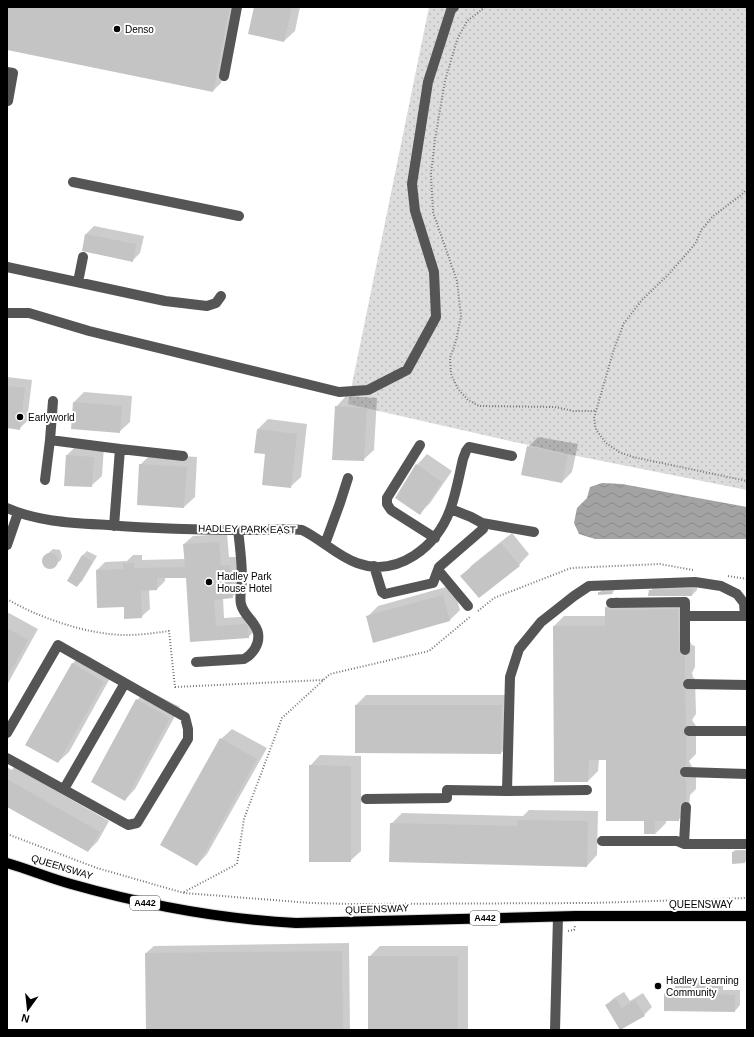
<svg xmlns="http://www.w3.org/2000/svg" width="754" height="1037" font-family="Helvetica,sans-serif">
	<defs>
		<pattern id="grass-dots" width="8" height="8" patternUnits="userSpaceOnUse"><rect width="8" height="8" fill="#dcdcdc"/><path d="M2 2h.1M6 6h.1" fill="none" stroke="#bbb" stroke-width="1.8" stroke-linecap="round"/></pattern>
		<pattern id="water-waves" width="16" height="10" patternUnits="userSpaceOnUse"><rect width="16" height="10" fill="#a3a3a3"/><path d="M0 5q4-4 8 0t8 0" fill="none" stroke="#8b8b8b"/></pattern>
	</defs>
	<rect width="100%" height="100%" fill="#fff"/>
	<path fill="url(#grass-dots)" d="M429,7H747V490L572,455L348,404Z"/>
	<path fill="url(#water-waves)" d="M602,483L622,484L747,507V539H595L579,534L574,523L577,508L587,498L590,487Z"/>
	<path fill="#0003" d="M7,7H236L221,83L213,91L7,49Z
		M255,7H300L295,31L284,41Z
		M94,226L144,236L140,253L132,261L83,250L86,234Z
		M7,377L32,380L27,421L19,429L7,427Z
		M84,392L132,396L130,422L119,432L74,402Z
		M346,396L377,398L374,450L363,460L336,407Z
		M268,419L307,424L301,477L290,487L266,453L258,429Z
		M538,437L578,444L572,472L562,482L528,447Z
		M77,445L104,446L102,476L91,486L67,455Z
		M151,454L197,457L195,497L184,507L138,504L140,465Z
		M427,454L452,471L430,503L420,513L417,465Z
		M512,533L529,554L519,565L462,576L472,565Z
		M227,534L229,557H239L241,589L232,597L223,598L224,618L254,616L256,618L257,629L248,637L191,641L187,577H165V581L157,589L149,590L150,609L141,617L125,606L97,570L105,562L127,561L133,555H142V560L185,559L184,544L193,536Z
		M53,549L60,550L62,556L61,560L51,568L45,567L42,561L45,556Z
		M87,551L97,556L82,581L77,586L82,556Z
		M697,584V590L692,595L650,591L655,586Z
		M453,585L460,610L450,620L374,642L367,617L378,606Z
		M602,590H614V591L612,593H599Z
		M616,597L622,599H689V640L692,645L695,646V667L692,673L693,677L695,679L696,714L692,720L696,726V754L689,761L692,767L696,768V789L690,795L689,810L678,820H666V823L655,834H645V820L607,759H599L598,771L588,781L554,626L564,616H606V607Z
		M7,612L38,629L7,685Z
		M83,653L114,671L69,752L58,762L72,664Z
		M147,690L180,707L135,789L125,800L137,700Z
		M366,695H512L511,743L501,753L356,752V705Z
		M232,729L267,748L207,854L197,865L221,739Z
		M320,755L361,756V851L350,861L310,766Z
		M7,767L12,770L14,767L109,821L98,841L88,851L7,806Z
		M529,810L598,811L597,855L587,866L391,824L402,813L523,816Z
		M735,850H747V860L745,862L733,852Z
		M349,943L350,1030H147L146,953L154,946Z
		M380,946H468V1030H369V957Z
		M682,978L723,979V990H740V1005L735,1011L665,993L670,988H676V983Z
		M624,992L630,1001L643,993L652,1007L644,1015L621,1029L606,1005L614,998Z"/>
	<path fill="#c4c4c4" d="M7,7H230L213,92L7,50Z
		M254,7H292L284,42L248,34Z
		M85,234L136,244L133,262L82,251Z
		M7,386L25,388L20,430L7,428Z
		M73,402L122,406L120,433L71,429Z
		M335,406L367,408L364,461L332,460Z
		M257,429L297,434L291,488L262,485L265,454L254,453Z
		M527,446L568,455L562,483L521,475Z
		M66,455L94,457L92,487L64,486Z
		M139,464L187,467L184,508L137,505Z
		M416,464L442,482L420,515L395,498Z
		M219,542L221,565H230L233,598L214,600L216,626L245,624L248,627L249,638L190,642L186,578H157V590L141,591L142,618L124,619V607L97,608L96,570L123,569V563H134V568L185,567L183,544Z
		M501,543L520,566L479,598L460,576Z
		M42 561a8 8 0 1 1 16 0a8 8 0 1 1-16 0Z
		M82,555L93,562L77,587L67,581Z
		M692,589V596H648L649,590Z
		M598,592H612L613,594L598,595Z
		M443,595L450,621L373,643L366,616Z
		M605,607L611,610L678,609L679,650L681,655L685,656V678L683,680L682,684L683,687L685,690L686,726L683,731L686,737V766H682L679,772L681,777L686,779V801L680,804L679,821H655V834H644V821H606V760H589L588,782H554L553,626H605Z
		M7,628L28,640L7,678Z
		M72,663L104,682L58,763L25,745Z
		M136,699L170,718L125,801L91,782Z
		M355,705H502L501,754L355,753Z
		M220,738L257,759L197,866L160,845Z
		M309,765L351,766V862H309Z
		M7,779L100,832L88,852L7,807Z
		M517,820L588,821L587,867L389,862L390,823L517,826Z
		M745,851V863L732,864V852Z
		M342,951L343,1030H146L145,953Z
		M368,956H458V1030H368Z
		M675,983H718V994L735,995V1012L664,1011V993H675Z
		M616,999L622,1008L635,1000L645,1016L620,1030L605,1005Z"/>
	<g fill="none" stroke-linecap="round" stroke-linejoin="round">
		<defs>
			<path id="major" d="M7,863C28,869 49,878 71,884C145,905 219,919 296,923L576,916H747"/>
		</defs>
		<use href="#major" stroke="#dbdbdb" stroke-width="12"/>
		<path stroke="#777" stroke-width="2" stroke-dasharray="1 2" stroke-linecap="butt" d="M485,7L467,21L457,40L445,81L435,139L431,174L433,212L457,281L461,316L456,341L450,358L451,374L458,389L468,400L479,406L555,407L573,411H596
			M747,189L740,196L713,216L702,229L695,244L669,274L642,300L624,323L614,349L594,418L596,430L606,443L619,452L633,457L747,481
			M728,576L747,579
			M7,599C39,618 89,635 126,635C140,635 155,633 169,631L175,687L323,680
			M478,611L494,598L571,568L660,564L693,570
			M7,834L97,868L184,893L311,903L353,904L592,903L747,898
			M184,892L237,864L244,819L282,718L330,674L429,651L471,616
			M568,931L574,930L575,926"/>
		<path stroke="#555" stroke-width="10" d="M7,72L13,73L8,101
			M224,76L237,7
			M73,182L239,216
			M7,267L165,301L207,306L216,303L221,296
			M78,282L83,257
			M7,313H29L89,331L339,392L368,390L407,370L436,317L434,272L415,211L412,184L428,82L451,10L454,7
			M53,401L50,440L120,449L114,526
			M420,445L387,498V504L391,510L435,538
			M120,449L183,456
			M45,480L50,440
			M7,508C38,522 74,523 108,525C156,529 205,530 254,530C270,530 286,528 302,530C321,539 337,556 357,563C398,578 437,546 450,510C456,494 459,476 463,459L466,451L469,447L512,456
			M482,523L534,532
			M325,544L340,503L348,478
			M7,545L18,513
			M374,566L382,592L385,594L433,583L439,567L483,529L482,523L471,517L451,509
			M438,570L468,606
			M611,603L685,602V616
			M685,650V616H747
			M196,662L244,659C253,654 260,644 258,633C256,622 243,615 241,604C239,596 242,587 242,579C242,563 240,546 238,530
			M688,684L747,685
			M689,731H747
			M7,733L58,645L185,717L188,729V739L137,823L128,825L7,758
			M685,772L747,774
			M64,789L125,683
			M507,791L587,790
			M366,799L447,798V790L507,791L510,677L519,649L541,622L574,596L589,586L695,582L721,586L737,594L744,603L745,616
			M602,841H677L684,844H747
			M684,844L686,807
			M555,1030L558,917"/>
		<use href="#major" stroke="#000" stroke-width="10"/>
	</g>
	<g fill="#000" stroke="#fff" stroke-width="1.5">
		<circle cx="117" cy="29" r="4"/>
		<circle cx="20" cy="417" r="4"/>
		<circle cx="209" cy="582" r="4"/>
		<circle cx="658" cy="986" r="4"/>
	</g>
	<g text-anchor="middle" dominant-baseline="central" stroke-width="4" stroke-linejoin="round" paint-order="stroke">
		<g fill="#fff" stroke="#4c4c4c" stroke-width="1">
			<rect x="130" y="896" width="30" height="14" rx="3"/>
			<rect x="470" y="911" width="30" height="14" rx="3"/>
		</g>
		<g font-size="9" font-weight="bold" fill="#000">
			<text x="145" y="903">A442</text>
			<text x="485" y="918">A442</text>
		</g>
		<g font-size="10" fill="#000" stroke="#fff" text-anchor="start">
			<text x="125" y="29">Denso</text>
			<text x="28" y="417">Earlyworld</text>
			<text x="217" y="576">Hadley Park<tspan x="217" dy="12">House Hotel</tspan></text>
			<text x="666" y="980">Hadley Learning<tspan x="666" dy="12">Community</tspan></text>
		</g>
		<g font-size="10" fill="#000" stroke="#fff">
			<text transform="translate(247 529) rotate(1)">HADLEY PARK EAST</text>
			<text transform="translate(62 867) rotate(17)">QUEENSWAY</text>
			<text x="701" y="904">QUEENSWAY</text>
			<text transform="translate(377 909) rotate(-2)">QUEENSWAY</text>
		</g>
	</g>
	<rect width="754" height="1037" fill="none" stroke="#000000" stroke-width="16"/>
	<g transform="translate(28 1009) rotate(195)" stroke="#ffffff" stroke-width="3" paint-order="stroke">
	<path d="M0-3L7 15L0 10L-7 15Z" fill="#000000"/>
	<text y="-6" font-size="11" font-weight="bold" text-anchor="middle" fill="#000000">N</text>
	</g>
</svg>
